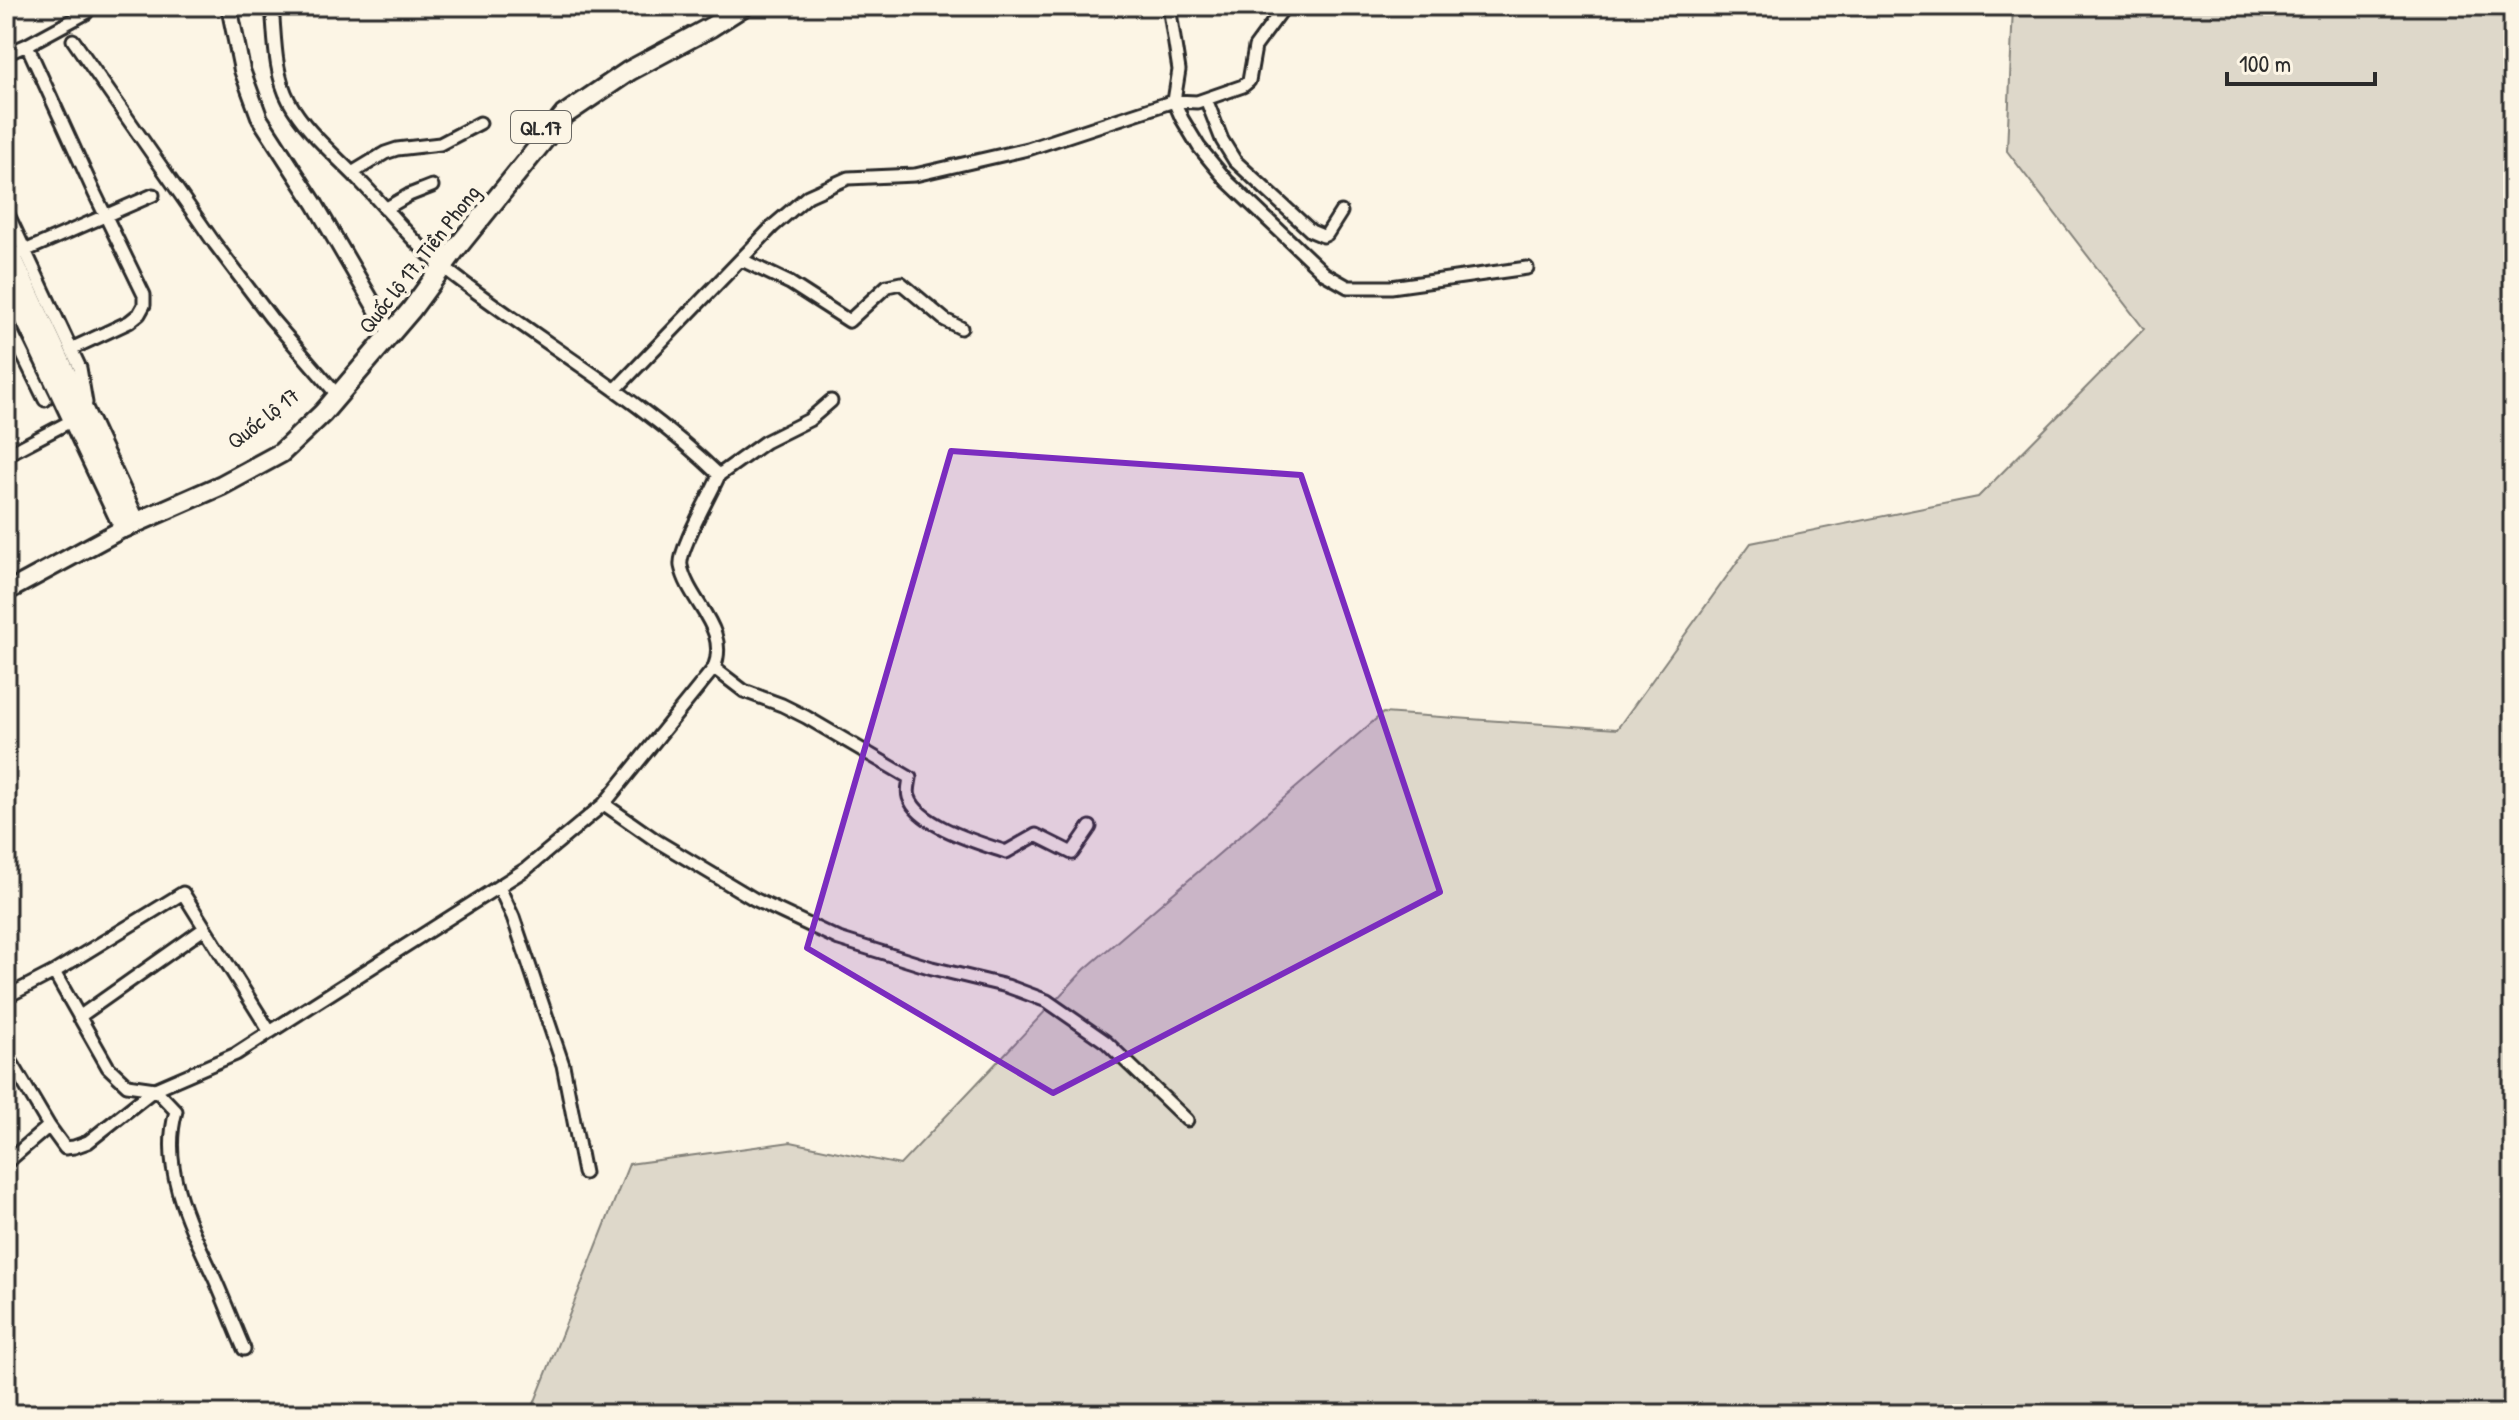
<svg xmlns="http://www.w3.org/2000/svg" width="2519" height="1420" font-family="'Patrick Hand',sans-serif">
	<rect width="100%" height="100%" fill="#fcf5e5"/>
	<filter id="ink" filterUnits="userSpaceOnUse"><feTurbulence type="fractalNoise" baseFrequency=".0125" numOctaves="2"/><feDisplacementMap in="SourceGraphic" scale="16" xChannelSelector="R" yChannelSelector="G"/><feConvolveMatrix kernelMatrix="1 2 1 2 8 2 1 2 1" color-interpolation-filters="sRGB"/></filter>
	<g filter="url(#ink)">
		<path fill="#ded8ca" stroke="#84827a" stroke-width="2" d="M2013,6H2513V1414H530L629,1164L791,1142L900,1165L1085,969L1383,713L1617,729L1751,543L1978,497L2144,329L2007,151Z"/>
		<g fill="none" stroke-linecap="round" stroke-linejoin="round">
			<defs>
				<path id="minor" d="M1169,6L1179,70L1174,101L1182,119L1199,147L1227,181L1325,274L1348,287H1391L1527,268
					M73,40L215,244L271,318L333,390
					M6,54L27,45
					M1206,99L1222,140L1235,161L1311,231L1323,236L1327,234L1341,212
					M352,173L385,153L397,149L440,144L480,123
					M385,209L409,195L432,186
					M6,210L80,368L86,403
					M20,253L153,195
					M742,260L790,283L849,321L887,286L901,283L945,320L961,328
					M6,321L45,400
					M71,349L129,322L139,314L144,305V295L94,192L27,45L86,13L91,6
					M615,390L773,226L808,196L848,178L915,175L1028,149L1174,101L1197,102L1243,86L1249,81L1255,47L1285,6
					M6,455L73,420
					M719,475L765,442L809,420L831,401
					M714,668L744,691L782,705L806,717L910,778C909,785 907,791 909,797C918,826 980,843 1006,852L1036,835L1072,853L1090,827
					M604,804L657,841L754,899L839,939L932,968L1007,986L1047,1001L1106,1042L1187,1120
					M499,887L513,917L563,1065L584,1173
					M54,972L108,1067L127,1085L155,1089L176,1111C160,1168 189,1224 213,1275C224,1299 233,1324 244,1349
					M6,997L54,972L183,893L270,1032L526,869L604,804L714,668C730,628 689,603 681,566C678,550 711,494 719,475C636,394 532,338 442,266C411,241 386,207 358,179C334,154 305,131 289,101C274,73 275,37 272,6
					M79,1017L205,928
					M6,1053L49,1126L65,1148L74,1147L88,1142L155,1089L236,1054L270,1032
					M6,1163L49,1126"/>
				<path id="tertiary" d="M229,6L242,70L260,119L315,204L386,326"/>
				<path id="primary" d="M6,592L124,528"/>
				<path id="trunk" d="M6,244L136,523
					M6,278L124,528L222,485L281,453L323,413L411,310L455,250L564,115L629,71L711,27L744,6"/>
			</defs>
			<use href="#minor" stroke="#2b2b2b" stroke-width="17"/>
			<use href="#tertiary" stroke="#2b2b2b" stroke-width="20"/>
			<use href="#primary" stroke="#2b2b2b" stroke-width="22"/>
			<use href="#trunk" stroke="#2b2b2b" stroke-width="24"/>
			<use href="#minor" stroke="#fcf5e5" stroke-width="11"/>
			<use href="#tertiary" stroke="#fcf5e5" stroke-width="14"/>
			<use href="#primary" stroke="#fcf5e5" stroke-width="16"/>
			<use href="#trunk" stroke="#fcf5e5" stroke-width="18"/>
		</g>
	</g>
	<path fill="#7b2cbf" fill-opacity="0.2" stroke="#7b2cbf" stroke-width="6" stroke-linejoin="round" d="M951,451L1301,475L1440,892L1053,1093L807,948Z"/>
	<g text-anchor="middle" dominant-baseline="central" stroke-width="8" stroke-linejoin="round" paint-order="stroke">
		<rect fill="#fcf5e5" stroke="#6a6863" stroke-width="2" x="511" y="111" width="60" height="32" rx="6"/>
		<g font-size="20" font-weight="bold" fill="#2b2b2b">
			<text x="541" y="127">QL.17</text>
		</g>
		<g font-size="22" fill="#2b2b2b" stroke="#fcf5e5">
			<text transform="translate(419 259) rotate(-52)">Quốc lộ 17, Tiền Phong</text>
			<text transform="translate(263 418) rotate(-38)">Quốc lộ 17</text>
		</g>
	</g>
	<rect width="2519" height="1420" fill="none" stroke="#fcf5e5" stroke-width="32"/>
	<rect x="16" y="16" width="2487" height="1388" fill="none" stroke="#2b2b2b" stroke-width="3" filter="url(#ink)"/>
	<path d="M2227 72v12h148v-12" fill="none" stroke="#2b2b2b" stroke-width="4"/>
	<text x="2239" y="72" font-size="24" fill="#2b2b2b" stroke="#fcf5e5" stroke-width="6" paint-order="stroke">100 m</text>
</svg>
